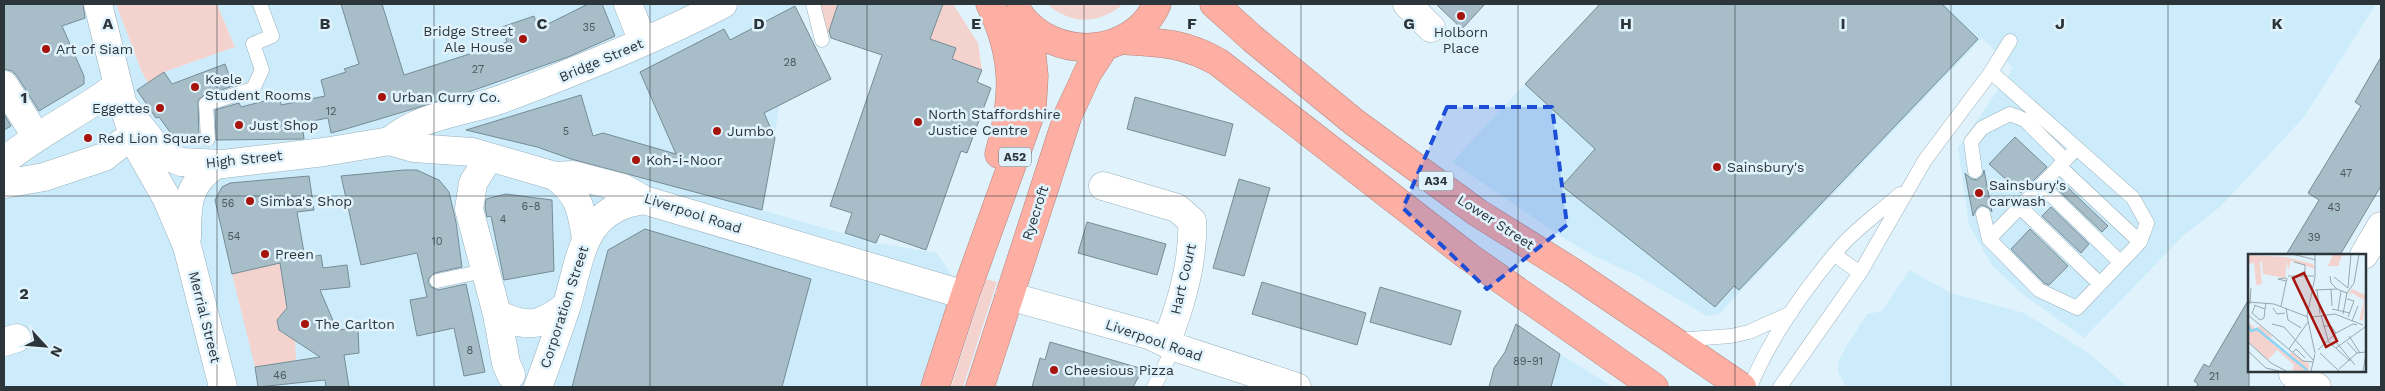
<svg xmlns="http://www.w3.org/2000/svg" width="2385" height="391" font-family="'Work Sans',sans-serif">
	<rect width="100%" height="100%" fill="#e0f3fc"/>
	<path fill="#ccecfb" d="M4,4H116L141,70L148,82L164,72L235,47L217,4H793L831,79L779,106L768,184L762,210L876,243L937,253L965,295L935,387H4Z
		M1600,4H2376L2304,117L2220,207L2185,234L2084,338L2022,294L1991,264L1969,225L1958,148L2013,68L1982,38L1719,314L1707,316L1636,275L1594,256L1562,237L1452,162Z
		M1909,270L1951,293L2024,313L2087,352L2128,387H1846L1838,372L1839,360L1846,347L1867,314L1882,311Z
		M1516,324L1560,354L1613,387H1489L1494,368L1505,352Z"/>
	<path fill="#f4d3ce" d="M116,4H217L235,47L164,72L148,83L141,70Z
		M818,4H838L827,37Z
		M941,4H953L978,43L982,70L952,59L956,48L930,39Z
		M1047,4H1123C1099,25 1071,25 1047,4Z
		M280,263L287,310L277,320L279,330L287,336L295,334L296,360L255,367L232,274Z
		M986,279L997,282L963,387H951Z"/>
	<path fill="#a7bdc8" stroke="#768c96" d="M4,4H83L85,18L62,26L84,76V84L39,111L17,76L12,71L4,69Z
		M341,4H382L404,75L507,42L502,27L534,16L538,29L588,4H602L615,36L568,57L460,95L346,129L331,133L328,118L302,123L304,139L216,140L215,110L239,103L241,107L280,97L281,105L325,96L321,80L346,72L344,69L359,64Z
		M838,4H943L930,39L956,48L952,59L982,70L977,82L991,88L967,153L961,151L926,250L880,234L876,243L845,233L852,213L830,206L882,55L831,38L829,31Z
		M1436,4H1485L1462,29Z
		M1600,4H1942L1978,39L1739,290L1734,286L1715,307L1562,186L1595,149L1525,84Z
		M795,6L831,79L764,113L775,138L762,210L571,159L537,147L466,130L581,95L593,136L603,133L676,154L640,72L724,29L730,40Z
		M2381,57V186L2340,255H2286L2319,200L2308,193L2361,106L2355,102Z
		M225,64L233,86L203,96L198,100L199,140H176L159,117L156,118L137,90L164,72L172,84Z
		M1135,97L1233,124L1225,156L1127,129Z
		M4,114L11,126L4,130Z
		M2015,137L2047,167L2021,193L1989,164Z
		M404,170H417L432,177L439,180L449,192L456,222L462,267L435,273L429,278L428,282L431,287L438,290L466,284L485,372L464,376L454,328L417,336L410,300L427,297L417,253L361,265L341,176Z
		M1984,170L1992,212L1989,208L1981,205L1977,208L1973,216L1965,173L1971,179L1977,180L1983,175Z
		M309,176L314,210L297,212L305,258L321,255L323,268L347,265L350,287L320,290L337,330L358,328L359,353L344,355L349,387H326L325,380L258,387L255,367L320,357L279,330L277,320L287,308L280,263L232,274L215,200L222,187L230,183Z
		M1239,179L1270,188L1244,276L1213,268Z
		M2059,179L2108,226L2102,232L2053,185Z
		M506,194L552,200L554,271L504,280L491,216L487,217L485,208L486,199Z
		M2051,207L2089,244L2081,253L2042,216Z
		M1087,222L1166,244L1157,275L1078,253Z
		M645,229L811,279L782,387H572L608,250Z
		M2030,229L2068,266L2049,285L2044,283L2011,249Z
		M1262,282L1366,313L1357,345L1252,314Z
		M1380,287L1461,311L1451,345L1370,322Z
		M2249,299V387H2196L2198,384L2194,381L2204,364L2209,367Z
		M1516,324L1560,354L1551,387H1489L1494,368L1505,352Z
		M1050,342L1064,346L1143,369L1133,387H1032L1040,358L1045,360Z"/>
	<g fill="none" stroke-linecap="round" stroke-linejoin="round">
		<defs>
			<path id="lane" d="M813,4L822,40
				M208,139L206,104L253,89L262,70L253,44L272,36L260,4
				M2059,166L2140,242
				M1975,171L1971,142L1982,128L2010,114L2025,120L2065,160
				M2041,185L2120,262
				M2020,207L2100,284
				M1983,214L1989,239L2077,148
				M1989,239L2039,290L2077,308L2140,242L2147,223L2133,198L1991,72
				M1835,255L1860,273
				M437,281L484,271
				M1677,340L1731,336L1749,332L1791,313
				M1154,387L1174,347
				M1750,387C1771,336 1807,286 1843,244C1860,226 1882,210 1900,194
				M1780,387L1860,273L1925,160L1991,72L2010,41"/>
			<path id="street" d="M98,4L123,105L137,146L166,197L187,246L223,387
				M628,4L643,42
				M1407,4L1431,28
				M4,85L36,136
				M123,105L162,154L181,162L223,164L324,152L390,141L414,148L472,152L555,176L573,175L623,188L644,200L965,295
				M390,141C419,115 466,112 502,99C577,71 651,41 723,4
				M489,157L473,183L469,209L497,314C527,328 540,327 566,306
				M4,161C40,132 81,113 118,85
				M555,176C580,195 581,209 586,238
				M4,184L44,177L104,157L123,142
				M1103,186L1177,208L1192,221C1194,262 1181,305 1166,343
				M187,237C187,205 187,183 217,164
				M2364,255L2381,226
				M1009,296L1149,335L1174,347L1297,387
				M497,314L506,363L511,375
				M4,342L17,338
				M2293,374L2317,387
				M538,387C548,361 557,334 566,308C581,259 581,208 644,200"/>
			<path id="highway" d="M990,4C1016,56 1015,99 999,154
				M1214,4L1253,39L1354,122L1478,213L1571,271L1742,387
				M1019,14C1053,61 1132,59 1157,4
				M1120,40C1160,43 1183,42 1218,62L1469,257L1654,387
				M935,387L965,295L1032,109L1034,76L1032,56L1021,16
				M980,387L1068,115L1088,72L1105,46"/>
		</defs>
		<use href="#lane" stroke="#9ab0bb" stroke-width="15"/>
		<use href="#street" stroke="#9ab0bb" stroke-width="29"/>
		<use href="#highway" stroke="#b4847e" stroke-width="29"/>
		<use href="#lane" stroke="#fff" stroke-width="14"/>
		<use href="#street" stroke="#fff" stroke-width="28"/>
		<use href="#highway" stroke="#fdafa3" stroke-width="28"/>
	</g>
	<path fill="#1d4ed8" fill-opacity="0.2" stroke="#1d4ed8" stroke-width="4" stroke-dasharray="10 6" stroke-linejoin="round" d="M1447,107H1552L1567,225L1487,289L1403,208Z"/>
	<path fill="none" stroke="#2c3539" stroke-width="1" stroke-opacity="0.55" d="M217,4V387M434,4V387M650,4V387M867,4V387M1084,4V387M1301,4V387M1518,4V387M1735,4V387M1951,4V387M2168,4V387M4,196H2381"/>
	<g fill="#a7130d" stroke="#e0f3fc" stroke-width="2">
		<circle cx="1461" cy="16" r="5"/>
		<circle cx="523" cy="39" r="5"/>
		<circle cx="46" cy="49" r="5"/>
		<circle cx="195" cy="87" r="5"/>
		<circle cx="382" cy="97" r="5"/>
		<circle cx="160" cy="108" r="5"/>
		<circle cx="918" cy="122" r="5"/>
		<circle cx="239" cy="125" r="5"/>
		<circle cx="717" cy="131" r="5"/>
		<circle cx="88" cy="138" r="5"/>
		<circle cx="636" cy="160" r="5"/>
		<circle cx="1717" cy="167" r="5"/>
		<circle cx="1979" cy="193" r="5"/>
		<circle cx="250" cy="201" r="5"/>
		<circle cx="265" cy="254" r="5"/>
		<circle cx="305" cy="324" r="5"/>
		<circle cx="1054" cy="370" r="5"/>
	</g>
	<g text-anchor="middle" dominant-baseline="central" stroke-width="5" stroke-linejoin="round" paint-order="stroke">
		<g font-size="11" fill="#4b575d">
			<text x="589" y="27">35</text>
			<text x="790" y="62">28</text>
			<text x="478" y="69">27</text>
			<text x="331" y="111">12</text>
			<text x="566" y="131">5</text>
			<text x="2346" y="173">47</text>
			<text x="228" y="203">56</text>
			<text x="531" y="206">6-8</text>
			<text x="2334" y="207">43</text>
			<text x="503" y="219">4</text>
			<text x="234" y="236">54</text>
			<text x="2314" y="237">39</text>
			<text x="437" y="241">10</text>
			<text x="470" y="350">8</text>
			<text x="1528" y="361">89-91</text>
			<text x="280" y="375">46</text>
			<text x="2214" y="376">21</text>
		</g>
		<g fill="#e0f3fc" stroke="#626e74" stroke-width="1">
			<rect x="999" y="147.5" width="32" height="19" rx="4"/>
			<rect x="1418.5" y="171.5" width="35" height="19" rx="4"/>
		</g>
		<g font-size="12" font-weight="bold" fill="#2c3539">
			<text x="1015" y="157">A52</text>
			<text x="1436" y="181">A34</text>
		</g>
		<g font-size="14" fill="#2c3539" stroke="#e0f3fc" text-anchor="start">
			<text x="513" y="31" text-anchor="end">Bridge Street<tspan x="513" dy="16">Ale House</tspan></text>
			<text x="1461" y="32" text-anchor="middle">Holborn<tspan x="1461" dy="16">Place</tspan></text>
			<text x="56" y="49">Art of Siam</text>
			<text x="205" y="79">Keele<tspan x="205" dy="16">Student Rooms</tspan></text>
			<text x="392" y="97">Urban Curry Co.</text>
			<text x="150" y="108" text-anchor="end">Eggettes</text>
			<text x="928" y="114">North Staffordshire<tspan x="928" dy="16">Justice Centre</tspan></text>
			<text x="249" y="125">Just Shop</text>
			<text x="727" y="131">Jumbo</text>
			<text x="98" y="138">Red Lion Square</text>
			<text x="646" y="160">Koh-i-Noor</text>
			<text x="1727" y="167">Sainsbury's</text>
			<text x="1989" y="185">Sainsbury's<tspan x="1989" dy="16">carwash</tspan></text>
			<text x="260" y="201">Simba's Shop</text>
			<text x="275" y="254">Preen</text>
			<text x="315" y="324">The Carlton</text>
			<text x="1064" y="370">Cheesious Pizza</text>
		</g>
		<g font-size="14" fill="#2c3539" stroke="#e0f3fc">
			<text transform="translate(601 60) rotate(-23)">Bridge Street</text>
			<text transform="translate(244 159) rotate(-6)">High Street</text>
			<text transform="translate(693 213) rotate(18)">Liverpool Road</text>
			<text transform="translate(1035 213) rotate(-72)">Ryecroft</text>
			<text transform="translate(1496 222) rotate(33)">Lower Street</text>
			<text transform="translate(1183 279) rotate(-77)">Hart Court</text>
			<text transform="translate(564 307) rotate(-72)">Corporation Street</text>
			<text transform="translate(205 317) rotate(76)">Merrial Street</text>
			<text transform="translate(1154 340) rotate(19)">Liverpool Road</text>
		</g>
	</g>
	<g transform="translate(2248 254)">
		<rect width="118" height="118" fill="#e0f3fc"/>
		<path d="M85,0H103L94,2L91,9V12H101H80ZM0,1L37,3L65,10L67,15L43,7L40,17L39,7L37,24L15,20L14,8H12L14,30L8,31L6,9L0,10ZM104,35L117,41L115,66L111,67L116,46L104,39L100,41ZM0,68L7,74L12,72L24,82L21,86L40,102L43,98L61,110V117H44L46,111L29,96L20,106L0,87Z" fill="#f4d3ce"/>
		<path fill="none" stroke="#8dd5f6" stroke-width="2.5" d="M0,71L3,77L9,75L59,116"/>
		<path fill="none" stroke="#98a7ae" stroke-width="1" d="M44,0L68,6M67,0V23L59,62L67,99M46,8L57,11V22M40,22H66M82,22L83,29L89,35M86,23L100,34M38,27L30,25L38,24M100,34L103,0M83,35L84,52M67,36L89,35L99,39M69,36L72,60M99,39L106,29L111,0M99,45L106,47L100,63M0,48L26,50L60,63M2,50L3,34M6,51L17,55L18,49M7,52L4,59L12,66L16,64L17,55M33,52L39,24M25,54L29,60L37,59M38,54L40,66L53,74M84,55L102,59M90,56L93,37M95,60L99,39M0,61L55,107L65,108M73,61L80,86M64,63L87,60L115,71M104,67L110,52M24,70L36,73L65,106M75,72H83L88,79M101,82L112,99M80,87L102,107M0,88L23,109L38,117M99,88L109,99L118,98M84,91L88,88L107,111M88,94L117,73M41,95L60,68M70,96L88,79L105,70L109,71M0,97L18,114L31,117M45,98L48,95L57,104M72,99L91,117M91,115L109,99M63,117L67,100M115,117L118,100"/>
		<path fill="#a7130d" fill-opacity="0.15" stroke="#a7130d" stroke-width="2.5" d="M56,19L89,87L78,93L45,24Z"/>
		<rect width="118" height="118" fill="none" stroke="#2c3539" stroke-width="2.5"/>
	</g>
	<g font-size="16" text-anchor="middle" font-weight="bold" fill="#2c3539" stroke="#e0f3fc" stroke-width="5" stroke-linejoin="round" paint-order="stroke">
		<text x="108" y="29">A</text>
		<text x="325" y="29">B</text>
		<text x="542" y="29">C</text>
		<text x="759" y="29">D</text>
		<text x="976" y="29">E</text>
		<text x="1192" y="29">F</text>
		<text x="1409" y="29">G</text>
		<text x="1626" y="29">H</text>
		<text x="1843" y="29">I</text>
		<text x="2060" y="29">J</text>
		<text x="2277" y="29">K</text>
		<text x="24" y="103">1</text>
		<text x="24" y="299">2</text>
	</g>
	<rect width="2385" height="391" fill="none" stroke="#2c3539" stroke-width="10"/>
	<g transform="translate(45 346) rotate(116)" stroke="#e0f3fc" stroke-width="4" paint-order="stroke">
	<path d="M0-4L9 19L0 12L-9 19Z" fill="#2c3539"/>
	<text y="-8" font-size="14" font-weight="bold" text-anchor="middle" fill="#2c3539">N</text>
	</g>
</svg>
